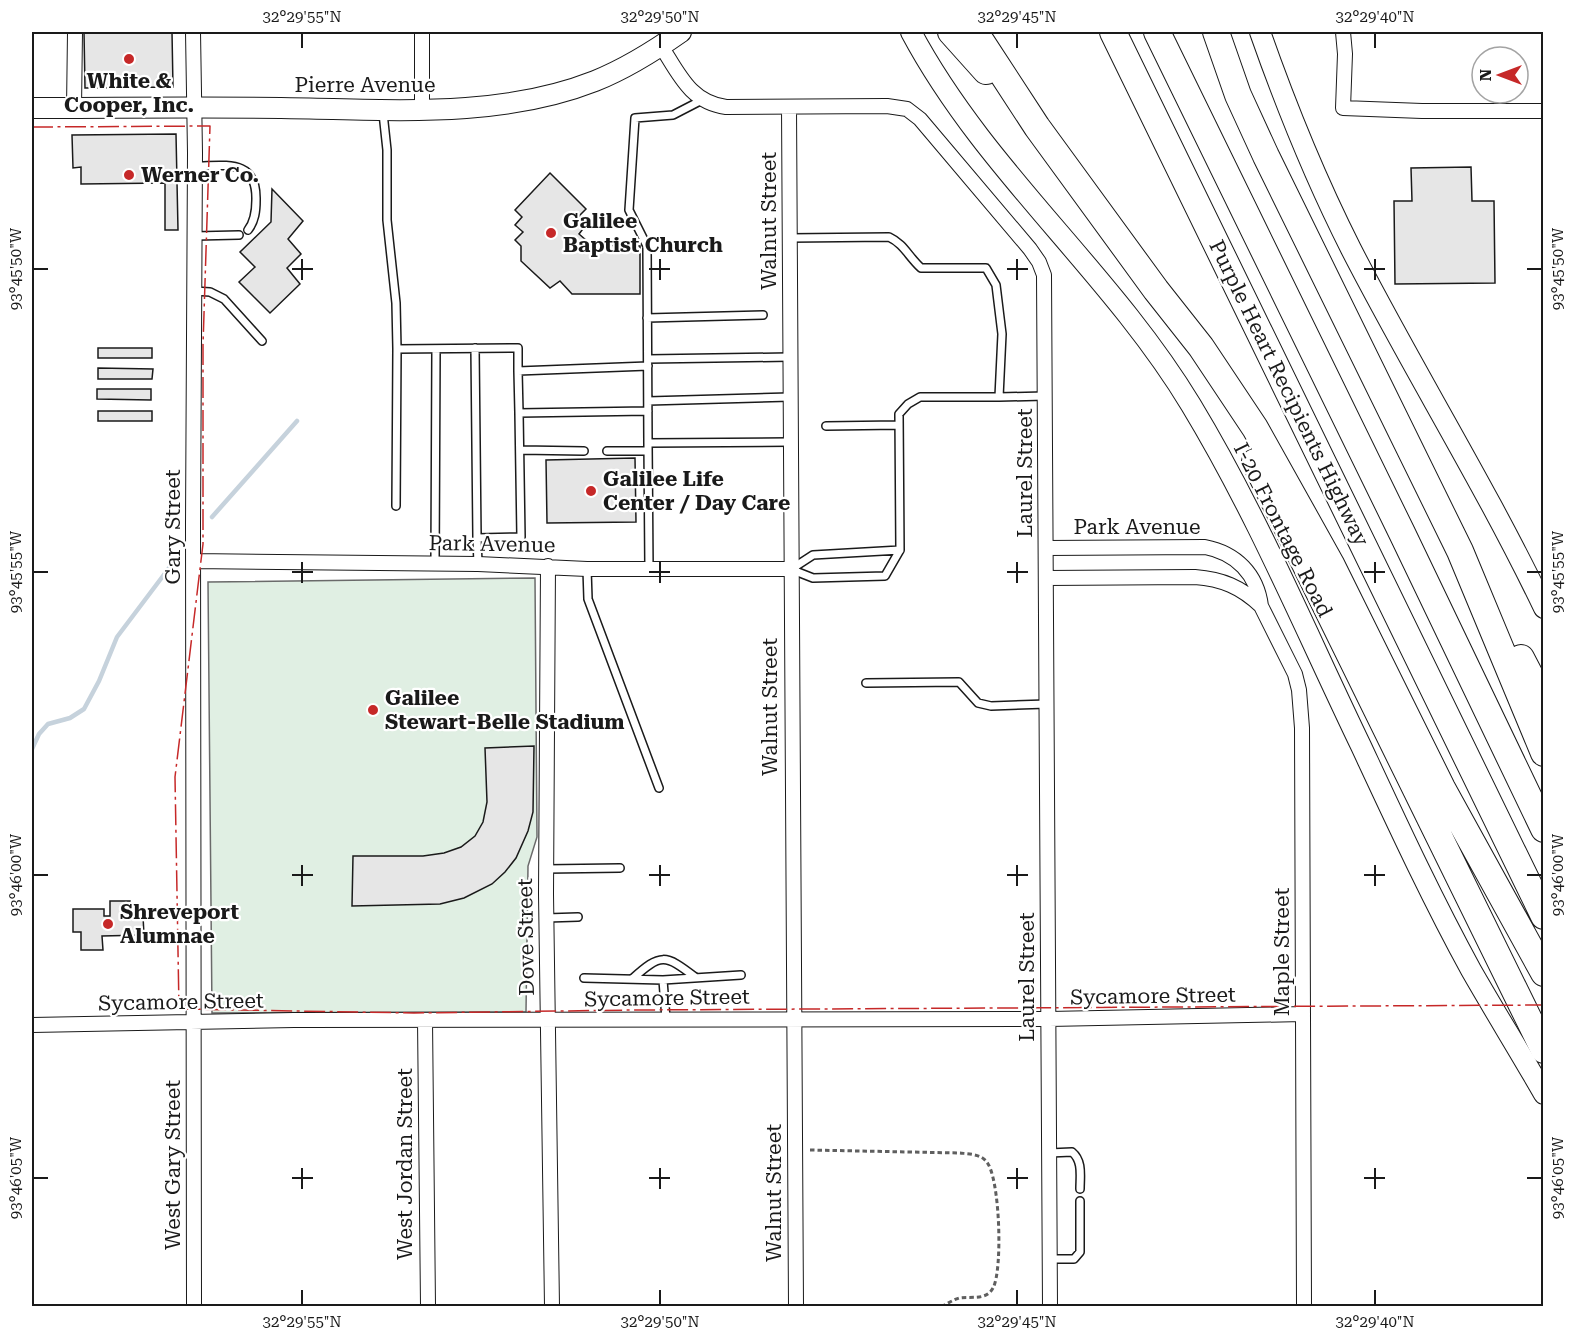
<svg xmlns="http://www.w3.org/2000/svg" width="1575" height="1338" font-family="'Roboto Serif',serif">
	<rect width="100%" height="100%" fill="#fff"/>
	<path fill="#e0efe3" stroke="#6a6a6a" stroke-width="1.5" d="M535,578L537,837L528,866L526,1012L212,1013L208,582Z"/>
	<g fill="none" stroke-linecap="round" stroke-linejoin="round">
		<path stroke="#c6d2dc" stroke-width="4.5" d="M212,517L297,421
			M32,749L39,734L48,724L70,718L84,709L99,681L117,637L169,568"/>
	</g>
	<path fill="#e6e6e6" stroke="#1a1a1a" stroke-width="1.5" d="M84,32H172L173,87L85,88Z
		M176,134L178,230H165V183L81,184V167L73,168L72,135Z
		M1471,167L1472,201H1494L1495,283L1395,284L1394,201H1412L1411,168Z
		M550,173L586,209L579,216L586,225L579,234L588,242L586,245L640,246V294H572L560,281L550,288L521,261V246L515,240L523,232L515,225L522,217L515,210Z
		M272,189L303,221L288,239L301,254L287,268L300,284L270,313L239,282L255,267L240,252L271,222Z
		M98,348H152V358H98Z
		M98,368L153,369L152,379H98Z
		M97,389H151V400L97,399Z
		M98,411H152V421H98Z
		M635,458L636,522L547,523L546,460Z
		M534,746L533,812L528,831L516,858L505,872L492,884L464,898L440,904L352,906L353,856H423L444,853L461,847L475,836L483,822L487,802L485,748Z
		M110,901H130V917L143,916L144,935L102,936L103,950H81V932H73V909H104V916H110Z"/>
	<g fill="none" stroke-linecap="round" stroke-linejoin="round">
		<defs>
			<path id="lane" d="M702,100L673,115L635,118L629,210L647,246L648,443L790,442
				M383,113L387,150V220L396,303L397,349
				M195,166C225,166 257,158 256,200C256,211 255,221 248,230
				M195,236L239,235
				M790,238L889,237C904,244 908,256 921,268H986L996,285L1002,334L999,397H920L908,404L899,414L900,550L885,576L813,578L790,569
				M194,291L210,292L224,299L262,341
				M647,318L763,315
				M475,348L477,538
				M648,359L790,357
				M648,366L518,371L519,413L648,411
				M999,397L1045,396
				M648,401L790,397
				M826,426L899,425
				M648,443L649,569
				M520,450L584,451
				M607,451H648
				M396,506L397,349L518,348V371
				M435,564L436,349
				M478,564L477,538L521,537L519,413
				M793,568L813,555L900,550
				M587,569L588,599L659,788
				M866,683L959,682L978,703L991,706L1047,704
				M546,869L620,868
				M546,918L578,917
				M584,978L663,980L666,1019
				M632,979C661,953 665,954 695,977
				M663,980L741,975
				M1049,1153L1072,1152C1083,1161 1080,1176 1080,1189
				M1050,1259H1074L1080,1252V1201"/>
			<path id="street" d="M193,32L195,153L193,524L194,1306
				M422,32V110
				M1343,32L1345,54L1343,108L1422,111H1544
				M661,46C679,74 690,102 726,107L887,106L907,109L920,119L1030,249L1039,262L1044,275L1050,1306
				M789,107L796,1306
				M74,108L75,32
				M1046,548L1205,547C1236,553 1257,574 1261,606L1295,674L1299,690L1302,728L1304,1306
				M193,561L478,564L587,569H790
				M548,566L546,894L552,1306
				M1046,578L1195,577C1222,579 1241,587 1261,606
				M425,1020L428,1306
				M32,1025L294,1020L1049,1019L1303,1014"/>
			<path id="secondary" d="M911,32C985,171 1110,271 1191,405C1257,514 1306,632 1361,746C1396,821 1431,897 1471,970C1495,1012 1520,1052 1544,1094
				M1260,32C1286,106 1315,178 1351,249C1413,370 1485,485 1544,608
				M32,108C115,108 198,107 281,108C385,109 496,120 595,81C625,69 654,51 681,32"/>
			<path id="highway" d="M951,32L986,71
				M975,32L1037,127L1156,290L1201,347L1255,428L1331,564L1442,788L1544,973
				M1113,32L1544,916
				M1157,32L1402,533L1544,829
				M1216,32L1238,95L1266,156L1460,551L1544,753
				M1255,462L1544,1050
				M1521,658L1544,702"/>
		</defs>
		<use href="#lane" stroke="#1a1a1a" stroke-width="10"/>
		<use href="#street" stroke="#1a1a1a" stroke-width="16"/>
		<use href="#secondary" stroke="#1a1a1a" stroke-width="22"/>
		<use href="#highway" stroke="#1a1a1a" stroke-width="28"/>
		<path stroke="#5f5f5f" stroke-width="3" stroke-dasharray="4.5 3" stroke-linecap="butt" d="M810,1150L960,1153C969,1154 980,1154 986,1161C1000,1175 1003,1270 993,1288C986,1301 971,1296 959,1298C953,1300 948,1303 943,1306"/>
		<use href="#lane" stroke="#fff" stroke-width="7"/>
		<use href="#street" stroke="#fff" stroke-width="14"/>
		<use href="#secondary" stroke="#fff" stroke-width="20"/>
		<use href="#highway" stroke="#fff" stroke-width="26"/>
		<path stroke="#c62828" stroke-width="1.5" stroke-dasharray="21 4.5 3 4.5" stroke-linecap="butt" d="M32,127L210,126L203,345V544L175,777L179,1009L414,1013L634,1010L1544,1005"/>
	</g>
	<path fill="none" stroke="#1a1a1a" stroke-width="2" d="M302,33V48M660,33V48M1017,33V48M1375,33V48M302,259V280M660,259V280M1017,259V280M1375,259V280M33,269H48M292,269H313M649,269H670M1007,269H1028M1364,269H1385M1527,269H1542M302,562V583M660,562V583M1017,562V583M1375,562V583M33,572H48M292,572H313M649,572H670M1007,572H1028M1364,572H1385M1527,572H1542M302,865V886M660,865V886M1017,865V886M1375,865V886M33,875H48M292,875H313M649,875H670M1007,875H1028M1364,875H1385M1527,875H1542M302,1168V1189M660,1168V1189M1017,1168V1189M1375,1168V1189M33,1178H48M292,1178H313M649,1178H670M1007,1178H1028M1364,1178H1385M1527,1178H1542M302,1290V1305M660,1290V1305M1017,1290V1305M1375,1290V1305"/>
	<g fill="#c62828" stroke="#fff" stroke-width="2">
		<circle cx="129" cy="59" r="6"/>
		<circle cx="129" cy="175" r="6"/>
		<circle cx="551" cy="233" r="6"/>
		<circle cx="591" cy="491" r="6"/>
		<circle cx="373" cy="710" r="6"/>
		<circle cx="108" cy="924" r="6"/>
	</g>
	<g text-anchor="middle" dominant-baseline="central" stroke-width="4.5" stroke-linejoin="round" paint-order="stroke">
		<g font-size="21" font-weight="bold" fill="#1a1a1a" stroke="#fff" text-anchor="start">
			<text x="129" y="81" text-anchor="middle">White &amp;<tspan x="129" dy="24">Cooper, Inc.</tspan></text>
			<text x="141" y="175">Werner Co.</text>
			<text x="563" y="221">Galilee<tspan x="563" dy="24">Baptist Church</tspan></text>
			<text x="603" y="479">Galilee Life<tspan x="603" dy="24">Center / Day Care</tspan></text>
			<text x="385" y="698">Galilee<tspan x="385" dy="24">Stewart-Belle Stadium</tspan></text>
			<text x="120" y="912">Shreveport<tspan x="120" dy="24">Alumnae</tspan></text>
		</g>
		<g font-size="21" fill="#1a1a1a" stroke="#fff">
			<text x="365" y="85">Pierre Avenue</text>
			<text transform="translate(769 221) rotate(-90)">Walnut Street</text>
			<text transform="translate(1289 393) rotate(64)">Purple Heart Recipients Highway</text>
			<text transform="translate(1025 473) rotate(-90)">Laurel Street</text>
			<text transform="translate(173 527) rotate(-90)">Gary Street</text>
			<text x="1137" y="527">Park Avenue</text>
			<text transform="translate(1283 530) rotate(63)">I-20 Frontage Road</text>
			<text transform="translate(492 544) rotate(1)">Park Avenue</text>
			<text transform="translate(770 707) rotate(-90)">Walnut Street</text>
			<text transform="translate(526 937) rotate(-91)">Dove Street</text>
			<text transform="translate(1282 952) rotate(-90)">Maple Street</text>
			<text transform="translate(1027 977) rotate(-90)">Laurel Street</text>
			<text transform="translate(1153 996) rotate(-1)">Sycamore Street</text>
			<text transform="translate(667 998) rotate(-1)">Sycamore Street</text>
			<text transform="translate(181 1002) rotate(-1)">Sycamore Street</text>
			<text transform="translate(405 1164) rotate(-90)">West Jordan Street</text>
			<text transform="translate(173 1165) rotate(-90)">West Gary Street</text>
			<text transform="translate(774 1193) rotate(-90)">Walnut Street</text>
		</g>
	</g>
	<rect width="1575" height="1338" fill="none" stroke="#ffffff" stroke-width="66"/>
	<g transform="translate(1500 75) rotate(270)"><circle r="28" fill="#ffffff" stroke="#a3a3a3" stroke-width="1.5"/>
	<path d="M0-4.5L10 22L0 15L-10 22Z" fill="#c62828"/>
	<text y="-9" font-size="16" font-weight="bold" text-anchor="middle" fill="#1a1a1a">N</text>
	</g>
	<rect x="33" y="33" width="1509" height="1272" fill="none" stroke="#1a1a1a" stroke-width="2"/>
	<g font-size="15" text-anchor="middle" fill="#1a1a1a">
		<text x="302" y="22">32°29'55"N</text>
		<text x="660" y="22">32°29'50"N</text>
		<text x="1017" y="22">32°29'45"N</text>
		<text x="1375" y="22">32°29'40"N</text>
		<text transform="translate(1558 269) rotate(-90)" y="5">93°45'50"W</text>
		<text transform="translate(16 269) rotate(-90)" y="5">93°45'50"W</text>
		<text transform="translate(1558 572) rotate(-90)" y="5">93°45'55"W</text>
		<text transform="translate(16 572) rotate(-90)" y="5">93°45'55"W</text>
		<text transform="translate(1558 875) rotate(-90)" y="5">93°46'00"W</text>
		<text transform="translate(16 875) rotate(-90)" y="5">93°46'00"W</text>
		<text transform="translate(1558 1178) rotate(-90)" y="5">93°46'05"W</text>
		<text transform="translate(16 1178) rotate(-90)" y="5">93°46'05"W</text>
		<text x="302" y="1327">32°29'55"N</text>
		<text x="660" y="1327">32°29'50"N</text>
		<text x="1017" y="1327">32°29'45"N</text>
		<text x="1375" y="1327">32°29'40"N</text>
	</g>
</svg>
